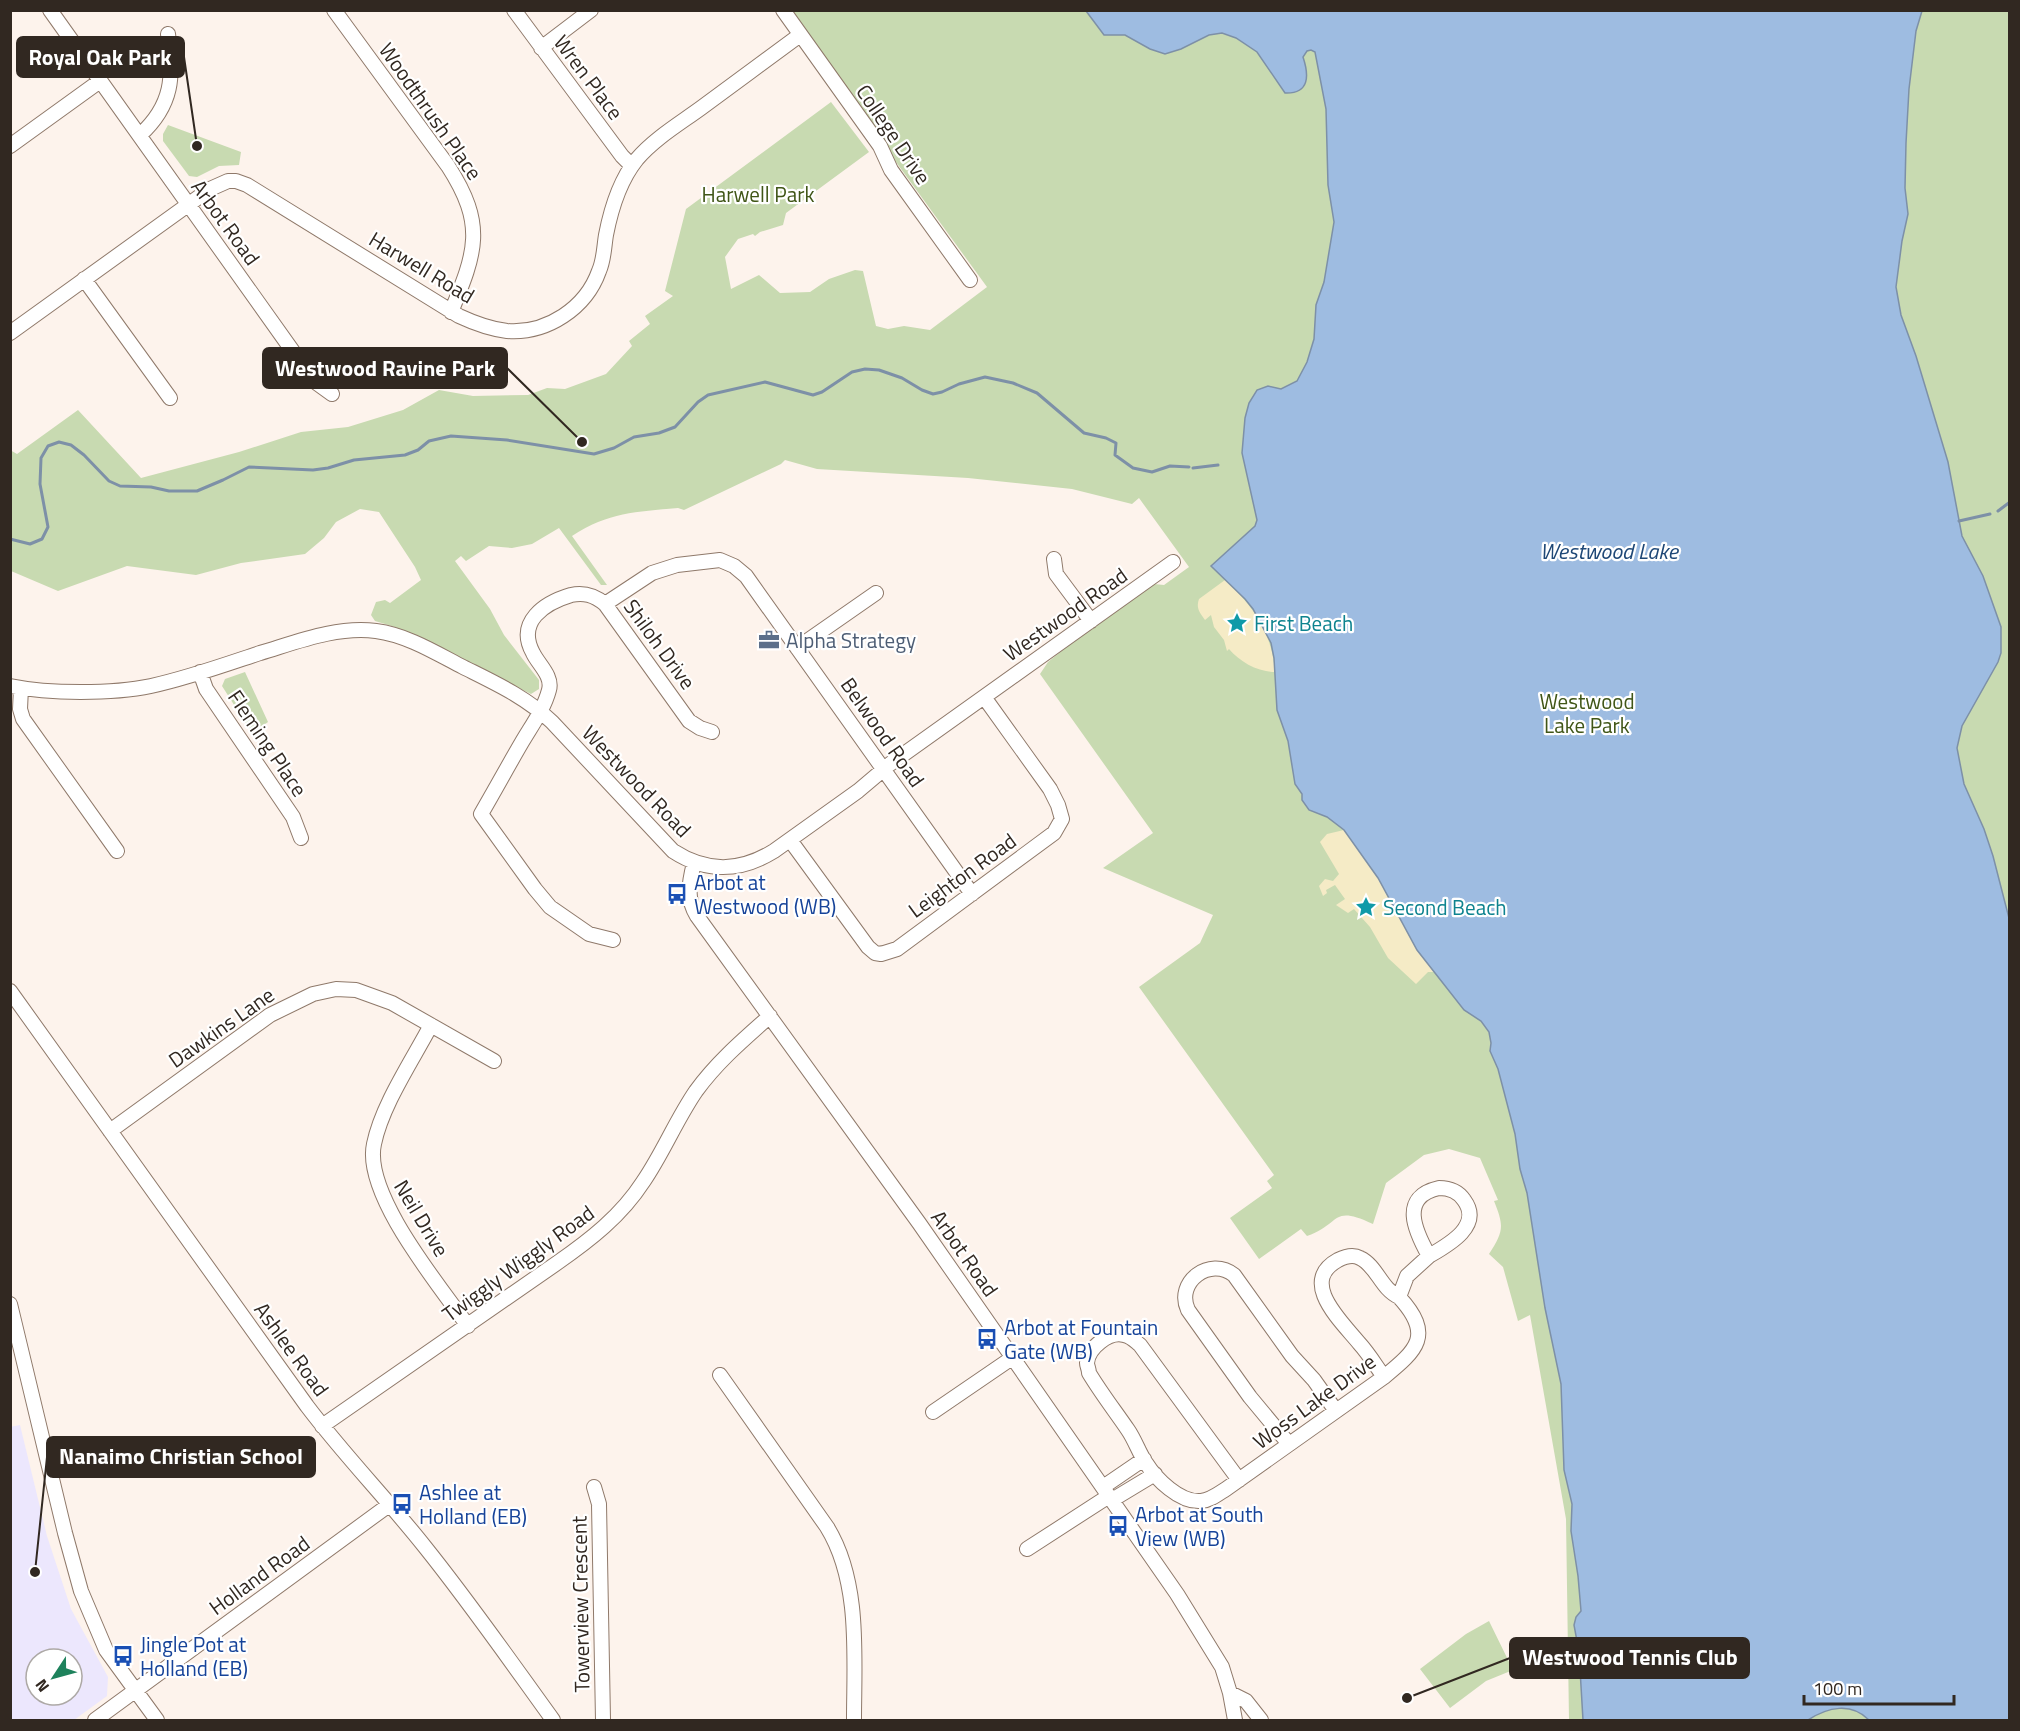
<svg xmlns="http://www.w3.org/2000/svg" width="2020" height="1731" font-family="'Titillium Web',sans-serif">
	<rect width="100%" height="100%" fill="#fdf3ec"/>
	<path fill="#ece7fd" fill-rule="evenodd" d="M20,1425L47,1536L71,1609L108,1677L107,1696L74,1720H11L10,1427ZM36,1659H72V1695H36Z"/>
	<path fill="#c8dab1" d="M786,11H2009V1720H1569L1566,1519L1530,1315L1518,1321L1503,1267L1489,1254C1504,1231 1504,1226 1494,1201L1498,1200L1480,1158L1449,1149L1424,1155L1386,1183L1373,1224C1330,1204 1342,1224 1307,1236L1301,1229L1259,1259L1230,1218L1272,1188L1267,1181L1274,1175L1139,987L1200,943L1213,915L1103,868L1153,833L1040,674L1048,662L1064,649L1154,584L1164,585L1189,567L1139,498L1132,504L1072,489L968,478L817,469L785,460L781,464L684,510L678,508C635,512 609,512 572,536L607,585H601L559,528L532,544L512,548L489,546L466,561L461,556L455,561L490,609L504,635L539,680V689L531,694L395,627L375,621L371,615L376,602L385,600L390,603L421,580L415,567L379,512L360,509L336,522L324,538L305,554L241,563L196,575L127,566L58,591L11,571L10,450L17,454L78,410L141,478L239,452L301,432L348,427L403,410L439,390L473,396L528,395L547,388L565,389L606,374L632,346L629,341L650,324L645,316L673,296L665,291L686,209L831,102L869,152L786,213L783,225L760,232L755,236L753,234L738,239L725,257L731,289L759,275L780,293L810,292L829,279L855,270L863,271L876,326L888,329L904,326L930,330L987,287Z
		M168,125L241,152L239,165L219,166L197,177L189,176L163,141V134Z
		M245,672L268,722L252,733L222,686L225,679Z
		M1489,1621L1513,1670L1486,1681L1450,1708L1420,1669L1466,1634Z"/>
	<path fill="#f5ebc6" d="M1225,580C1253,606 1272,632 1275,672C1258,672 1240,662 1229,649L1227,651L1224,640L1214,627L1211,615L1205,620C1199,612 1196,608 1199,599Z
		M1344,830L1378,878L1417,950L1434,972H1428L1416,984L1388,958L1370,927L1354,909L1348,913L1336,905L1345,899L1335,885L1326,890L1327,893L1323,896L1319,886L1325,879L1333,881L1339,874L1320,842L1327,834Z"/>
	<path fill="#9ebce1" stroke="#7d90a7" stroke-width="1.5" d="M1086,11H1922L1916,31L1909,89L1906,143L1905,188L1908,214L1902,241L1896,287L1901,315L1916,356L1948,462L1962,536L1983,576L2001,627V653L1998,662L1962,726L1957,748L1964,784L1984,829L1993,856L2010,922L2009,1720H1869C1851,1702 1828,1707 1808,1720H1583L1579,1652L1574,1625L1576,1617L1581,1611L1578,1576L1571,1531L1572,1504L1564,1470L1561,1384L1545,1308L1527,1193L1520,1169L1515,1134L1498,1069L1490,1051L1491,1043L1489,1032L1481,1021L1464,1010L1417,950L1378,878L1344,830L1327,817L1309,810L1302,800V794L1295,784L1288,741L1277,710L1274,658L1271,643L1253,609L1245,599L1211,566L1255,526L1257,520L1242,453L1245,418L1249,403L1257,390L1268,386L1281,389L1297,381L1307,362L1314,339L1316,305L1324,282L1334,222L1328,185L1326,109L1315,52L1311,50L1307,51L1303,57C1309,75 1310,94 1285,93L1257,52L1236,38L1222,33L1209,35L1181,49L1165,54L1150,49L1125,35H1104Z"/>
	<g fill="none" stroke-linecap="round" stroke-linejoin="round">
		<path stroke="#7d90a7" stroke-width="3" d="M1193,468L1218,465
			M1998,511L2010,502
			M1959,521L1990,514
			M10,539L30,544L42,539L48,527L40,484L41,458L48,446L59,442L71,445L84,455L109,481L120,486L151,487L169,491H197L223,480L249,467L313,470L328,468L354,460L405,455L418,450L429,441L451,436L507,440L594,454L614,448L634,437L659,433L675,427L698,402L708,395L765,382L813,395L822,392L852,372L865,369L879,370L902,378L922,390L933,394L942,392L959,384L985,377L1013,383L1037,393L1084,433L1106,438L1116,443L1115,455L1133,468L1152,472L1170,466L1189,467"/>
		<defs>
			<path id="minor" d="M50,10L314,381L332,394
				M334,10L448,166C486,225 476,252 451,312
				M514,10L622,156L632,166
				M783,10L880,146L891,170L970,280
				M541,48L591,10
				M140,135C173,105 174,76 168,34
				M10,146L100,81
				M84,279L170,398
				M10,333L210,189L228,181H236L247,185L459,316C474,323 490,329 507,331C547,334 586,308 599,271C604,260 604,247 606,235C611,209 620,180 637,159C654,139 679,124 701,108C734,84 767,59 800,35
				M1054,559L1056,574L1091,621
				M605,604L652,573L677,565L720,560L734,566L746,576L972,894
				M797,648L876,593
				M200,672L206,689L293,817L301,838
				M10,686C49,694 113,694 151,686C188,678 224,665 260,653C297,642 336,626 376,631C407,635 436,653 463,667C495,683 526,697 552,722L673,851C707,873 740,872 774,851L858,791L890,764L1173,562
				M21,688L20,709L23,719L117,851
				M790,840L868,947L875,953L881,954L897,949L1054,833L1062,819L1058,805L1050,789L984,697
				M694,863C689,883 686,898 697,916L919,1223L1177,1594L1222,1667L1230,1693L1235,1720
				M613,940L589,934L550,907L535,889L481,814C495,790 508,766 522,742C532,725 544,709 549,690C553,676 538,664 533,653C516,622 544,603 571,595C584,592 594,595 605,604L689,721L700,728L712,732
				M10,991L307,1406C344,1455 387,1499 425,1547C470,1603 511,1662 553,1720
				M431,1025C412,1061 382,1105 374,1144C363,1194 439,1285 468,1326
				M110,1131L270,1015L313,994L336,989L356,990L392,1003L494,1061
				M1439,1188C1450,1188 1458,1191 1464,1200C1483,1226 1448,1245 1429,1256C1415,1231 1399,1197 1439,1188Z
				M10,1304L65,1533L81,1591L106,1650L157,1720
				M720,1375L827,1527C861,1582 854,1658 854,1720
				M1384,1377C1376,1366 1369,1354 1359,1343C1342,1322 1298,1282 1338,1260C1344,1257 1353,1254 1360,1258C1377,1266 1381,1289 1399,1297
				M933,1412L1012,1358
				M322,1426L557,1263C590,1240 621,1216 643,1182C663,1153 676,1120 696,1091C717,1062 744,1039 770,1016
				M1289,1444L1250,1397L1188,1310C1175,1282 1210,1256 1234,1275L1292,1356L1314,1380L1336,1411
				M1239,1480L1140,1345C1135,1341 1131,1336 1124,1335C1109,1331 1088,1348 1087,1363C1087,1366 1089,1369 1089,1373C1101,1393 1115,1411 1128,1430C1135,1440 1139,1453 1146,1463C1156,1479 1180,1503 1201,1501C1211,1500 1218,1494 1226,1489L1384,1377C1417,1350 1434,1335 1399,1297L1407,1276L1429,1256
				M594,1487L599,1504L603,1720
				M1103,1487L1144,1459
				M1112,1500L1155,1474
				M1027,1549L1109,1496
				M1230,1693L1246,1701L1261,1720
				M95,1720L389,1505"/>
		</defs>
		<use href="#minor" stroke="#8f796a" stroke-width="16"/>
		<use href="#minor" stroke="#fff" stroke-width="14"/>
	</g>
	<defs>
		<symbol id="sight-bare" viewBox="-9 -9 18 18"><path d="M0-6L1.8-2.2L6-1.7L2.9 1.2L3.7 5.4L0 3.3L-3.7 5.4L-2.9 1.2L-6-1.7L-1.8-2.2Z" fill="#0f9aa8" stroke="#fff" stroke-width="2.5" paint-order="stroke"/></symbol>
		<symbol id="office-bare" viewBox="-9 -9 18 18"><path d="M-6-3h4V-5.5h4V-3h4V5H-6ZM-1-4.5V-3h2v-1.5ZM-6 0V1H6V0Z" fill="#5c6f8a" stroke="#fff" stroke-width="2.5" paint-order="stroke"/></symbol>
		<symbol id="bus-bare" viewBox="-9 -9 18 18"><path d="M-5-6H5V4H4V6H2V4H-2V6H-4V4H-5ZM-3.5-4V0h7V-4ZM-3.5 1.2v1.5H-2V1.2ZM2 1.2v1.5H3.5V1.2Z" fill="#1a4fb4" stroke="#fff" stroke-width="2.5" paint-order="stroke"/></symbol>
	</defs>
	<g fill-rule="evenodd">
		<use href="#sight-bare" x="1222" y="608" width="30" height="30"/>
		<use href="#office-bare" x="754" y="625" width="30" height="30"/>
		<use href="#bus-bare" x="662" y="879" width="30" height="30"/>
		<use href="#sight-bare" x="1351" y="892" width="30" height="30"/>
		<use href="#bus-bare" x="972" y="1324" width="30" height="30"/>
		<use href="#bus-bare" x="387" y="1489" width="30" height="30"/>
		<use href="#bus-bare" x="1103" y="1511" width="30" height="30"/>
		<use href="#bus-bare" x="108" y="1641" width="30" height="30"/>
	</g>
	<g text-anchor="middle" dominant-baseline="central" stroke-width="4.5" stroke-linejoin="round" paint-order="stroke">
		<g font-size="21" fill="#312821" stroke="#fff">
			<text transform="translate(589 77) rotate(53)">Wren Place</text>
			<text transform="translate(431 111) rotate(55)">Woodthrush Place</text>
			<text transform="translate(894 134) rotate(56)">College Drive</text>
			<text transform="translate(226 222) rotate(54)">Arbot Road</text>
			<text transform="translate(422 267) rotate(31)">Harwell Road</text>
			<text transform="translate(1065 614) rotate(-35)">Westwood Road</text>
			<text transform="translate(660 644) rotate(54)">Shiloh Drive</text>
			<text transform="translate(883 732) rotate(55)">Belwood Road</text>
			<text transform="translate(268 743) rotate(56)">Fleming Place</text>
			<text transform="translate(637 781) rotate(46)">Westwood Road</text>
			<text transform="translate(962 875) rotate(-36)">Leighton Road</text>
			<text transform="translate(221 1027) rotate(-35)">Dawkins Lane</text>
			<text transform="translate(422 1218) rotate(59)">Neil Drive</text>
			<text transform="translate(965 1253) rotate(55)">Arbot Road</text>
			<text transform="translate(518 1263) rotate(-36)">Twiggly Wiggly Road</text>
			<text transform="translate(292 1349) rotate(54)">Ashlee Road</text>
			<text transform="translate(1314 1401) rotate(-36)">Woss Lake Drive</text>
			<text transform="translate(259 1575) rotate(-36)">Holland Road</text>
			<text transform="translate(580 1604) rotate(-91)">Towerview Crescent</text>
		</g>
		<g font-size="21" fill="#405617" stroke="#fff">
			<text x="758" y="194">Harwell Park</text>
			<text x="1587" y="701">Westwood<tspan x="1587" dy="24">Lake Park</tspan></text>
		</g>
		<g font-size="21" fill="#0d838f" stroke="#fff" text-anchor="start">
			<text x="1254" y="623">First Beach</text>
			<text x="1383" y="907">Second Beach</text>
		</g>
		<g font-size="21" fill="#4e5e75" stroke="#fff" text-anchor="start">
			<text x="786" y="640">Alpha Strategy</text>
		</g>
		<g font-size="21" fill="#164399" stroke="#fff" text-anchor="start">
			<text x="694" y="882">Arbot at<tspan x="694" dy="24">Westwood (WB)</tspan></text>
			<text x="1004" y="1327">Arbot at Fountain<tspan x="1004" dy="24">Gate (WB)</tspan></text>
			<text x="419" y="1492">Ashlee at<tspan x="419" dy="24">Holland (EB)</tspan></text>
			<text x="1135" y="1514">Arbot at South<tspan x="1135" dy="24">View (WB)</tspan></text>
			<text x="140" y="1644">Jingle Pot at<tspan x="140" dy="24">Holland (EB)</tspan></text>
		</g>
		<g font-size="22" font-style="italic" fill="#1f4877" stroke="#fff">
			<text x="1609" y="551">Westwood Lake</text>
		</g>
	</g>
	<path fill="none" stroke="#312821" stroke-width="2" d="M197 146L184 57M582 442L507 368M35 1572L47 1457M1407 1698L1510 1658"/>
	<g fill="#312821" stroke="#fff" stroke-width="2">
		<circle cx="197" cy="146" r="6"/>
		<circle cx="582" cy="442" r="6"/>
		<circle cx="35" cy="1572" r="6"/>
		<circle cx="1407" cy="1698" r="6"/>
	</g>
	<g fill="#312821" stroke="#312821" stroke-width="2">
		<rect x="17" y="37" width="167" height="40" rx="6"/>
		<rect x="263" y="348" width="244" height="40" rx="6"/>
		<rect x="47" y="1437" width="268" height="40" rx="6"/>
		<rect x="1510" y="1638" width="239" height="40" rx="6"/>
	</g>
	<g font-size="22" text-anchor="middle" font-weight="bold" fill="#fff">
		<text x="100" y="65">Royal Oak Park</text>
		<text x="385" y="376">Westwood Ravine Park</text>
		<text x="181" y="1464">Nanaimo Christian School</text>
		<text x="1630" y="1665">Westwood Tennis Club</text>
	</g>
	<rect width="2020" height="1731" fill="none" stroke="#312821" stroke-width="24"/>
	<g transform="translate(54 1677) rotate(234)"><circle r="28" fill="#ffffff" stroke="#ada9a6" stroke-width="1.5"/>
	<path d="M0-4.5L10 22L0 15L-10 22Z" fill="#1e825c"/>
	<text y="-9" font-size="16" font-weight="bold" text-anchor="middle" fill="#312821">N</text>
	</g>
	<path d="M1804 1695v9h150v-9" fill="none" stroke="#312821" stroke-width="3"/>
	<text x="1813" y="1695" font-size="18" fill="#312821" stroke="#ffffff" stroke-width="4.5" paint-order="stroke">100 m</text>
</svg>
